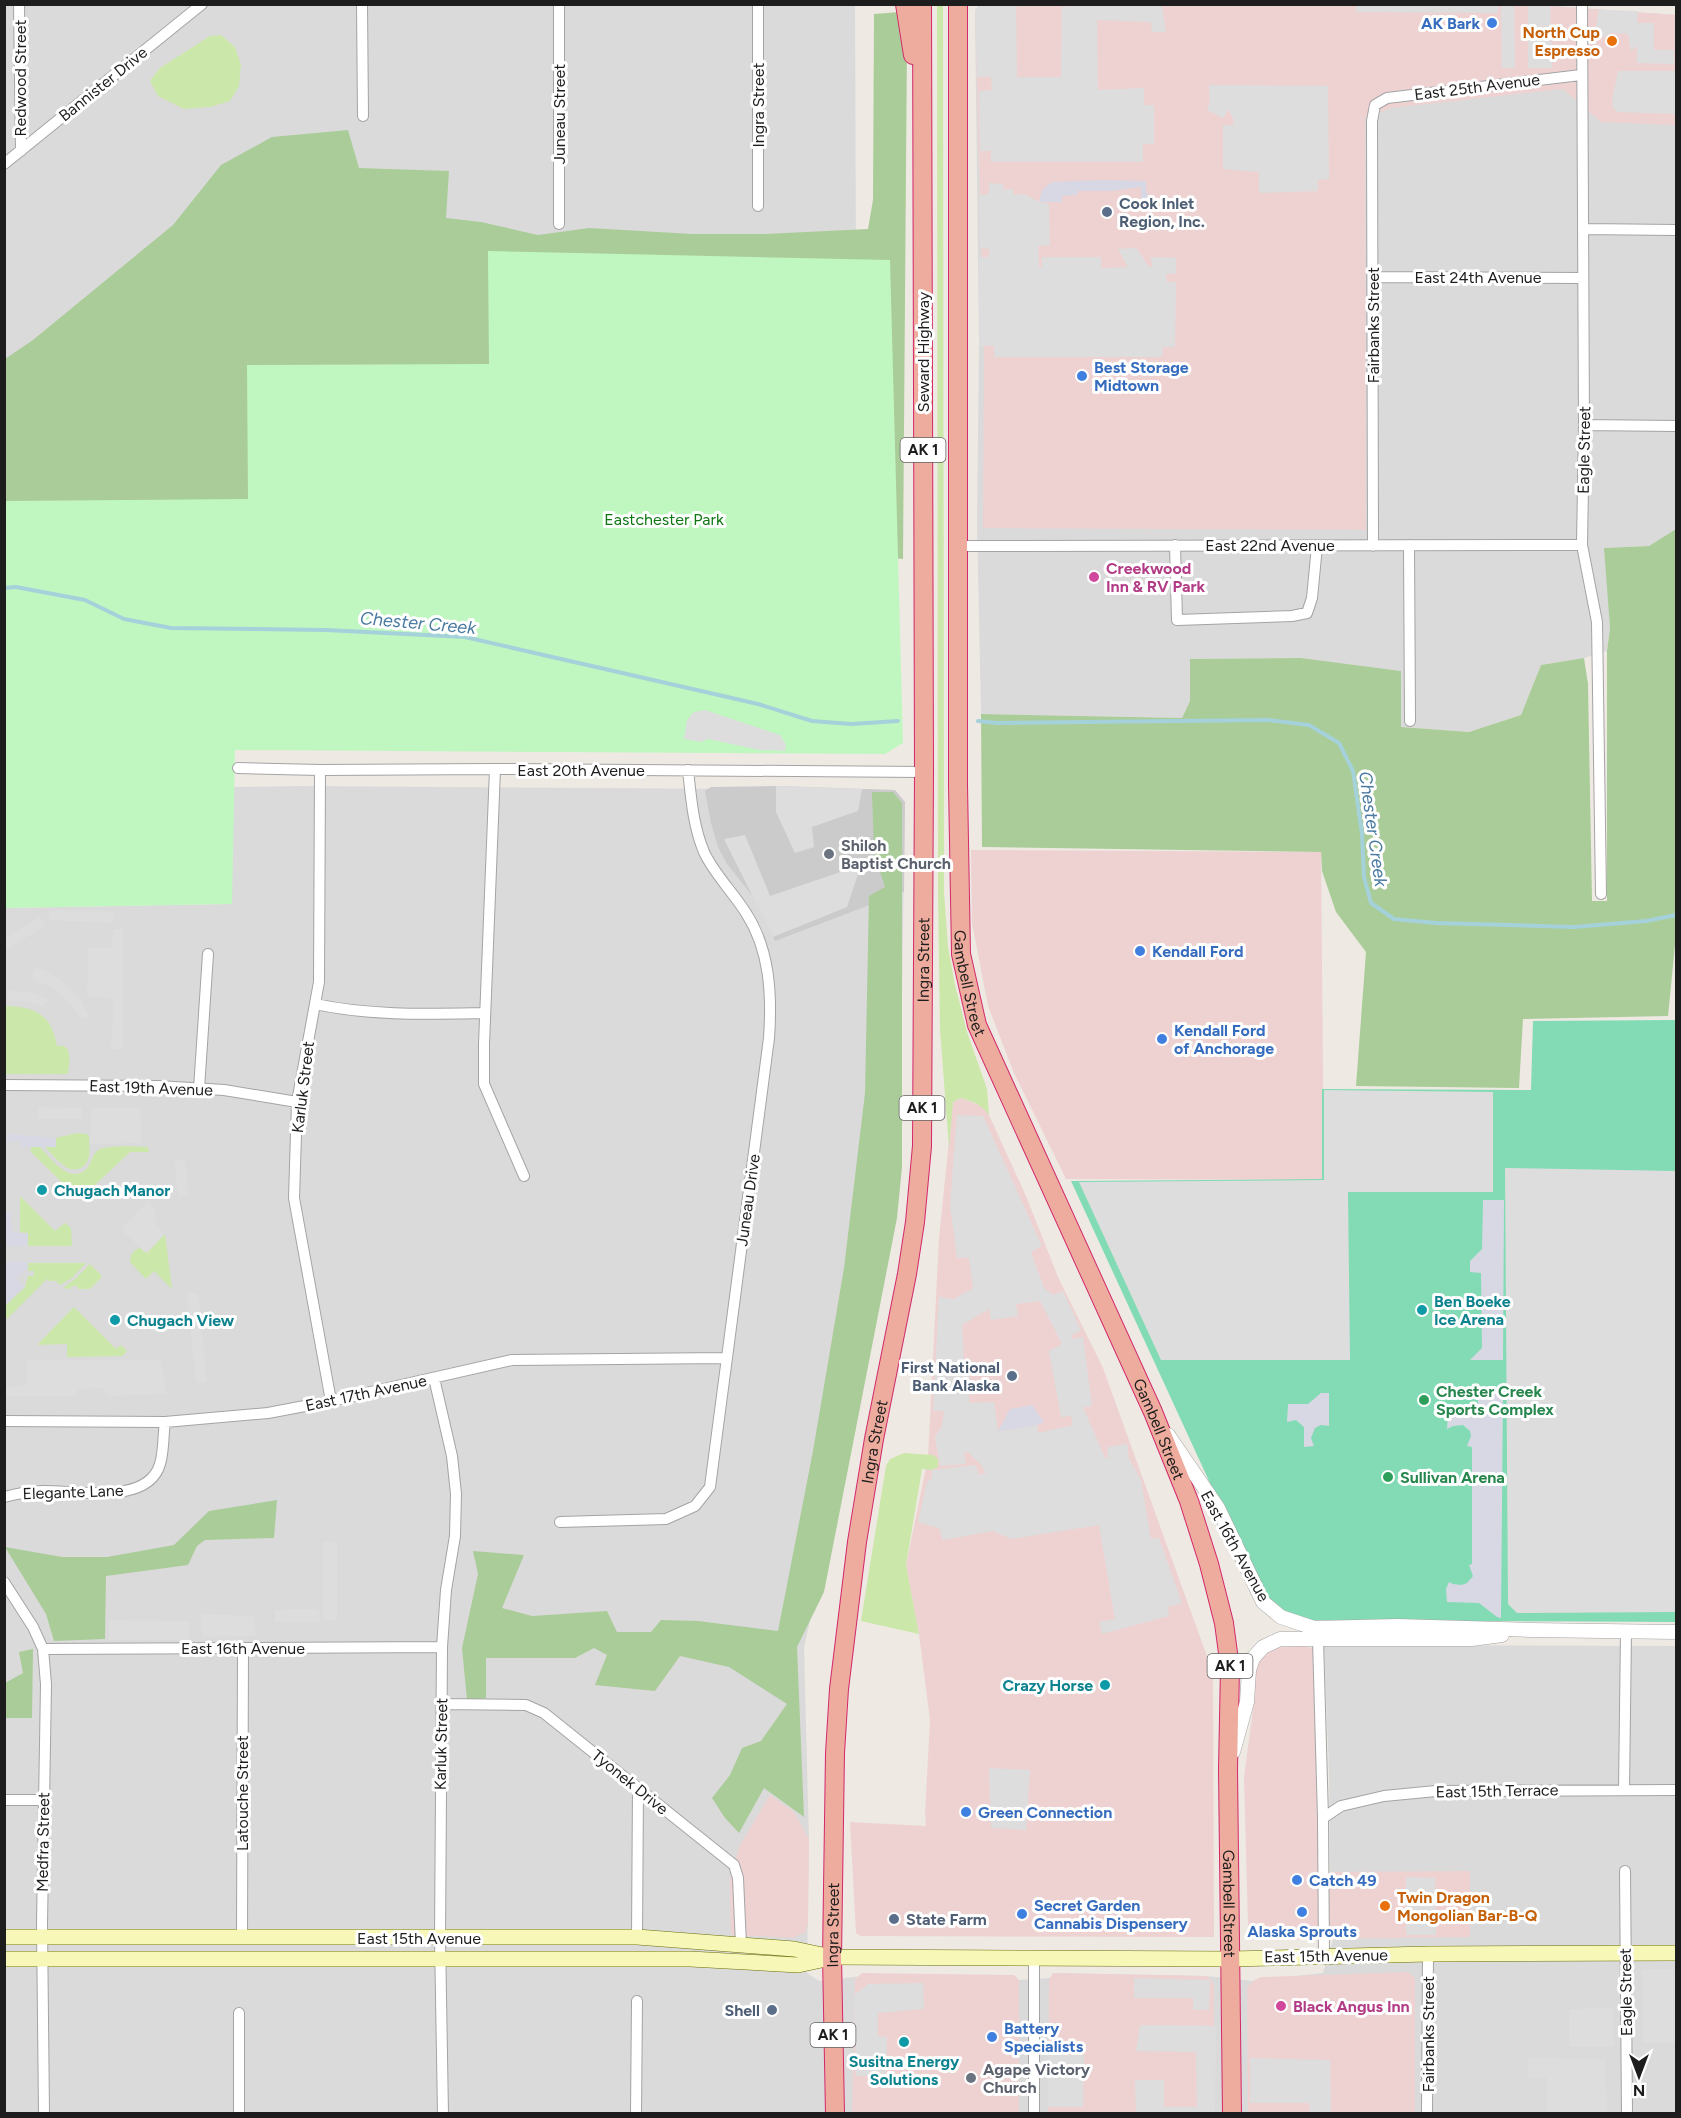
<svg xmlns="http://www.w3.org/2000/svg" width="1681" height="2118" font-family="Figtree,sans-serif">
	<rect width="100%" height="100%" fill="#eee9e3"/>
	<path fill="#dbdada" d="M980,4H1526L1676,15V529L1649,546L1605,548L1610,628L1607,651L1584,658L1541,665L1521,715L1469,732L1401,727L1400,671L1301,658L1190,659V701L1182,718L981,714L977,524L979,346L975,10Z
		M4,5H855L856,259L5,501Z
		M301,786L895,790L905,802L899,1190L849,1454L804,1647L809,1839L807,1973L819,1981L863,1976L1019,1980L1050,1978L1053,1973L1207,1976L1253,1981L1323,1973L1333,1940L1331,1935L1329,1772L1324,1645L1676,1646V2113H5V908L231,904L234,787Z"/>
	<path fill="#eed2d2" d="M980,4H1526L1676,15V125L1601,122L1563,89L1391,108L1365,118L1366,530L983,528L984,358L975,10Z
		M971,850L1321,852L1324,1180L1066,1179L1014,1073L988,1006L972,923Z
		M961,1098L984,1107L989,1115L1026,1196L1058,1277L1103,1368L1213,1673L1214,1937L860,1936L856,1933L850,1822L926,1826L925,1814L930,1720L919,1634L906,1565L928,1458L939,1238L953,1102Z
		M1301,1646L1318,1649L1324,1872L1470,1871V1937L1260,1940L1253,1934L1248,1925L1244,1777L1253,1710L1254,1674L1258,1663L1271,1648Z
		M770,1795L794,1812L809,1839L808,1924L805,1932L793,1938L731,1935L730,1879L740,1845Z
		M1408,1972L1415,1978V2113H1248L1247,1987L1253,1981L1261,1977Z
		M862,1973L1014,1975L1019,1980V2113L852,2114L855,1979Z
		M1053,1973L1207,1976L1214,1984V2113L1048,2114L1049,1980Z"/>
	<path fill="#cbcbcb" d="M776,786L895,790L905,802L904,892L775,941L754,898L727,864L718,847L711,823L705,791L711,787Z"/>
	<path fill="#cbe7a9" d="M937,5H943L944,892L948,947L955,985L967,1032L987,1089L989,1115C982,1105 974,1102 961,1098L953,1102L949,1148L940,1029L938,891Z
		M221,35L235,47L241,65L239,86L230,101L210,107L184,109L158,96L150,81L160,68L210,36Z
		M9,1006C39,1008 51,1016 57,1046C74,1043 69,1063 68,1074H5V1007Z
		M77,1133L87,1134L89,1136C89,1142 90,1150 89,1156C87,1169 73,1174 63,1165C56,1160 51,1153 45,1147H56V1138Z
		M31,1147H40C51,1159 72,1187 88,1167C92,1162 92,1155 97,1151C106,1144 137,1147 148,1147L149,1152H130L81,1198H78L31,1152Z
		M20,1196L55,1231L65,1223L71,1228L72,1246H28V1233H20Z
		M165,1234L172,1289L154,1271L146,1279L130,1262C131,1254 133,1250 140,1248L147,1253Z
		M28,1263H86L72,1278L60,1285L56,1281H49L47,1279L7,1319L5,1317L4,1306L25,1287L28,1276H34V1271H28Z
		M90,1264L101,1275V1278L90,1289H78L77,1286H71V1289L63,1288L75,1279Z
		M74,1307L116,1349L121,1345L127,1351L122,1356L67,1357V1344L37,1345Z
		M904,1453L933,1455L938,1459V1467L932,1470L922,1469L906,1565L919,1634L861,1621L886,1466L890,1459Z"/>
	<path fill="#aacc98" d="M900,12L907,40L903,559L881,557L544,480L5,558V359L33,340L173,225L221,165L272,137L348,130L359,168L449,171L446,218L481,222L538,235L589,228L692,234H765L868,229L873,200L874,14Z
		M1676,529V935L1668,1016L1523,1019L1519,1088L1356,1086L1366,952L1336,912L1322,871L1321,852L982,847L981,714L1182,718L1190,701V659L1301,658L1401,671V727L1469,732L1521,715L1541,665L1584,658L1588,684L1592,901H1607V651L1610,628L1604,548L1649,546Z
		M872,792H893L902,803V1167L897,1218L824,1592L797,1647L804,1817L764,1788L739,1833L725,1818L712,1798L730,1775L742,1748L761,1741L787,1704L729,1667L680,1656L655,1691L595,1685L607,1655L594,1648L575,1658H486V1698L467,1700L462,1648L478,1574L473,1551L524,1555L502,1608L532,1616L607,1611L617,1632H651L661,1620L698,1621L778,1631L813,1451L844,1268L865,1093L869,896L885,887L874,853Z
		M277,1500L274,1538L205,1540L197,1546L188,1565L106,1576L105,1639L54,1641L46,1614L5,1547L62,1557H107L174,1545L209,1511Z
		M33,1649L32,1718H5V1683L23,1673L19,1652Z"/>
	<path fill="#c0f7c1" d="M488,251L890,260L903,743L885,754L235,750L232,904L5,908L4,501L248,499L247,365L489,364Z"/>
	<path fill="#82dbb4" d="M1676,1020V1622L1273,1620L1071,1181L1322,1179V1089L1531,1090L1533,1021Z"/>
	<path fill="#ddd" fill-rule="evenodd" d="M1073,5H1162L1166,32H1152L1151,22L1097,20V24L1098,90L1144,88V105H1154V144H1143V162H991V151H980L979,91L992,90L991,77H977L975,10L980,5H1016L1017,77H1061L1062,7L1073,6Z
		M1356,5V4L1498,5V13L1356,12Z
		M1501,5H1514L1515,68H1502Z
		M1528,5L1550,6L1552,68H1528Z
		M1599,10L1638,11L1637,23H1654V50H1674V64L1637,63V46L1631,51L1628,34L1612,33L1593,41Z
		M1618,71H1676V114L1618,112L1613,108L1612,100Z
		M1209,85L1328,86L1329,179L1318,180V191L1259,193V172L1223,169V125H1233L1234,122L1229,109L1223,118L1207,110L1210,101Z
		M989,183L1003,184L1004,190L1013,189L1014,195L1024,194L1039,202L1049,204L1050,245L1038,246L1039,267H1042V257H1101V268L1128,267L1118,249L1136,248L1149,267L1152,266L1151,257L1176,258V274H1166L1167,282H1176L1175,347H1163L1162,357H994V346H979V257H989V249L980,248L979,195L989,194Z
		M705,710L780,735L786,745L785,751L759,750L708,739L701,742L684,739L687,720L694,712Z
		M776,786L862,789L858,811L812,827L814,847L795,853L776,812Z
		M745,835L770,896L861,865L847,907L773,937L724,839Z
		M50,910L114,912L113,923L49,920Z
		M40,917L45,926L7,949L5,946V938Z
		M113,929H123V1049H111L114,998L87,997L88,948H112Z
		M34,968L43,970L61,980L80,999L89,1016L81,1019L76,1011L57,990L31,979Z
		M7,991L32,992L48,999L43,1007L20,1000L9,1001Z
		M1324,1090L1493,1092V1192H1348L1350,1360H1161L1079,1182L1324,1180Z
		M38,1107L82,1108V1119H38Z
		M91,1108H140L142,1143L90,1144Z
		M957,1115L983,1116L1042,1246L1031,1252L1044,1288L1053,1295L1063,1291L1081,1331L1071,1335L1072,1339L1083,1337L1092,1406L1083,1407L1105,1458H1108L1107,1447L1127,1444L1129,1459L1141,1480L1151,1539L1159,1538L1182,1603L1168,1607L1169,1616L1102,1634L1099,1622L1115,1619L1099,1525L1012,1539L993,1531L943,1540L939,1528L918,1522L927,1482L932,1478V1470L976,1465L979,1475L986,1473L981,1465L968,1452L964,1453L966,1464L940,1466L935,1437L942,1426L944,1411H933L939,1297L954,1299L973,1288L969,1258H957L950,1205ZM1040,1301L1062,1344L1049,1351L1061,1417L1071,1416L1073,1425L1038,1433L1037,1425L998,1431L994,1402L969,1403L970,1365L964,1364L962,1325L989,1309L991,1320L1018,1316L1016,1304Z
		M185,1160L188,1195L178,1196L174,1161Z
		M1505,1168L1676,1171V1612L1517,1613L1508,1604Z
		M148,1201L153,1206L157,1227L165,1234L146,1253L121,1229Z
		M187,1293H198L207,1382L196,1383Z
		M26,1360H160L167,1394L106,1396L104,1388L79,1389L74,1396H5V1387L26,1386Z
		M323,1542H337V1620H323Z
		M319,1609L320,1622H275V1610Z
		M201,1614L254,1616L255,1636L202,1637Z
		M109,1620L190,1621V1640H109Z
		M989,1768L1030,1770L1026,1830L991,1828Z
		M1406,1877L1435,1878L1436,1935H1406Z
		M1642,1969H1676V2043H1642Z
		M1134,1978L1210,1980L1209,2010H1193V1998H1134Z
		M923,1983L924,2009L878,2013V2036L887,2037L886,2075L856,2076L854,1995L868,1984Z
		M1614,2008V2047H1569V2009Z
		M1140,2025L1216,2026L1215,2113H1136L1135,2080H1164V2107H1197L1196,2052L1136,2051Z
		M1047,2055H1084L1083,2107H1048Z
		M1250,2058L1330,2060L1331,2113H1310L1309,2103H1250Z
		M1528,2058L1605,2059L1607,2113H1547V2078H1528Z"/>
	<path fill="#d7d8e3" d="M1101,180L1146,181V190L1150,200L1141,199V187L1110,191H1078L1077,195L1062,196V202H1039L1042,190L1052,182Z
		M7,1134L56,1138V1147H21V1141L7,1142Z
		M4,1180L9,1184L6,1187V1213H11L12,1232L28,1233V1246H5Z
		M1483,1200H1504L1503,1360H1470L1482,1348L1481,1273L1470,1272V1261L1482,1249Z
		M5,1262H28V1268L16,1278L25,1287L5,1306Z
		M1321,1393H1329V1426L1321,1425L1315,1428L1311,1438L1314,1446L1304,1447V1427L1296,1420L1287,1422L1288,1404H1308Z
		M1478,1393H1503L1501,1618L1497,1617L1479,1603L1447,1602L1446,1589L1449,1582L1453,1584L1461,1585L1467,1583L1473,1576L1469,1565L1472,1564V1447L1467,1446L1471,1436L1470,1431L1463,1425L1453,1426L1447,1429L1448,1415H1470L1478,1407Z
		M1032,1405L1044,1422L1037,1425L998,1431L1010,1409Z"/>
	<g fill="none" stroke-linecap="round" stroke-linejoin="round">
		<path stroke="#a4d1da" stroke-width="4" d="M4,588L16,587L85,600L124,619L171,628L326,630L465,637L758,704L812,721L851,724L898,721
			M978,721L997,723L1268,720L1309,725L1339,743L1353,771L1362,834L1364,877L1371,903L1394,919L1436,923L1574,927L1646,921L1676,915"/>
		<defs>
			<path id="minor" d="M19,4L21,151
				M362,4L363,116
				M559,4V224
				M758,4V206
				M1582,4L1584,425L1582,545L1597,622L1601,894
				M4,164L202,4
				M1583,229L1676,230
				M1373,277L1583,278
				M1584,425L1676,426
				M1175,545L1177,620L1292,616L1307,613L1312,598L1317,546
				M1409,545L1410,721
				M957,546L1582,545
				M1373,546L1372,121L1375,105L1387,98L1581,75
				M238,768L320,770L495,769L924,772
				M495,769L484,1044V1084L524,1176
				M320,770L319,982L297,1102L294,1198L331,1401
				M315,1004C371,1016 428,1014 485,1013
				M4,1085L158,1086L224,1090L297,1102
				M199,1089L208,954
				M434,1378L452,1456L456,1494L455,1536L446,1590L442,1647L440,1938L443,2114
				M4,1421L165,1422L268,1413L331,1401L512,1360L726,1358
				M4,1497C16,1494 29,1491 41,1491C75,1490 148,1506 160,1464C164,1451 163,1435 165,1422
				M560,1522L666,1519L695,1506L710,1487L769,1038C772,995 770,950 746,913C733,892 714,874 704,852C693,826 691,797 688,770
				M4,1582L33,1627L43,1649L46,1684L42,1924L44,2114
				M1318,1639L1323,1818L1324,1957
				M43,1649L442,1647
				M442,1704L526,1705L544,1713L734,1865L738,1878L741,1945
				M1624,1790L1626,1631
				M4,1800H43
				M1323,1818L1341,1806L1384,1796L1436,1791L1676,1790
				M1625,1871L1627,2114
				M242,1937L243,1648
				M637,1937L638,1788
				M239,2114V2013
				M636,2114L637,2001
				M1034,2114V1958
				M1427,2114L1428,1954"/>
			<path id="tertiary" d="M1168,1435L1218,1508L1263,1602L1281,1617L1314,1628L1398,1626L1531,1630L1676,1632
				M1233,1752L1247,1702L1249,1670L1253,1658L1263,1647L1280,1639H1472L1502,1635"/>
			<path id="secondary" d="M4,1937H637L794,1949L832,1957L1231,1959L1428,1954L1676,1953
				M4,1959H690L798,1965L826,1959"/>
			<g id="trunk">
				<path d="M905,4L913,55"/>
				<path id="s1" d="M958,4V785L961,954L977,1025L1153,1412L1189,1501L1209,1564L1224,1623L1230,1668L1228,1769L1232,2114"/>
				<path id="s2" d="M835,2114L832,1957L835,1753L839,1689L857,1542L874,1439L907,1274L915,1222L922,1146L924,772L922,4"/>
			</g>
		</defs>
		<use href="#minor" stroke="#a4a4a4" stroke-width="12"/>
		<use href="#tertiary" stroke="#a4a4a4" stroke-width="15"/>
		<use href="#secondary" stroke="#6a6f08" stroke-width="16"/>
		<use href="#trunk" stroke="#d2296c" stroke-width="20"/>
		<use href="#minor" stroke="#fff" stroke-width="10"/>
		<use href="#tertiary" stroke="#fff" stroke-width="14"/>
		<use href="#secondary" stroke="#f7f7b7" stroke-width="15"/>
		<use href="#trunk" stroke="#eeac9e" stroke-width="18"/>
	</g>
	<g fill="#3f7fe0" stroke="#fff" stroke-width="2">
		<circle cx="1492" cy="23" r="6"/>
		<circle cx="1082" cy="376" r="6"/>
		<circle cx="1140" cy="951" r="6"/>
		<circle cx="1162" cy="1039" r="6"/>
		<circle cx="966" cy="1812" r="6"/>
		<circle cx="1297" cy="1880" r="6"/>
		<circle cx="1302" cy="1912" r="6"/>
		<circle cx="1022" cy="1914" r="6"/>
		<circle cx="992" cy="2037" r="6"/>
	</g>
	<g fill="#e8710a" stroke="#fff" stroke-width="2">
		<circle cx="1612" cy="41" r="6"/>
		<circle cx="1385" cy="1906" r="6"/>
	</g>
	<g fill="#5c6f8a" stroke="#fff" stroke-width="2">
		<circle cx="1107" cy="212" r="6"/>
		<circle cx="1012" cy="1376" r="6"/>
		<circle cx="894" cy="1919" r="6"/>
		<circle cx="772" cy="2010" r="6"/>
	</g>
	<g fill="#d1479c" stroke="#fff" stroke-width="2">
		<circle cx="1094" cy="577" r="6"/>
		<circle cx="1281" cy="2006" r="6"/>
	</g>
	<g fill="#6b7280" stroke="#fff" stroke-width="2">
		<circle cx="829" cy="854" r="6"/>
		<circle cx="971" cy="2078" r="6"/>
	</g>
	<g fill="#0f9aa8" stroke="#fff" stroke-width="2">
		<circle cx="42" cy="1190" r="6"/>
		<circle cx="1422" cy="1310" r="6"/>
		<circle cx="115" cy="1320" r="6"/>
		<circle cx="1105" cy="1685" r="6"/>
		<circle cx="904" cy="2042" r="6"/>
	</g>
	<g fill="#2e9e5b" stroke="#fff" stroke-width="2">
		<circle cx="1424" cy="1400" r="6"/>
		<circle cx="1388" cy="1477" r="6"/>
	</g>
	<g text-anchor="middle" dominant-baseline="central" stroke-width="6" stroke-linejoin="round" paint-order="stroke">
		<g fill="#fff" stroke="#616161" stroke-width="1.5">
			<rect x="900.5" y="438" width="45" height="24" rx="4.5"/>
			<rect x="899.5" y="1096" width="45" height="24" rx="4.5"/>
			<rect x="1207.5" y="1654" width="45" height="24" rx="4.5"/>
			<rect x="810.5" y="2023" width="45" height="24" rx="4.5"/>
		</g>
		<g font-size="15" font-weight="bold" fill="#1d1d1d">
			<text x="923" y="450">AK 1</text>
			<text x="922" y="1108">AK 1</text>
			<text x="1230" y="1666">AK 1</text>
			<text x="833" y="2035">AK 1</text>
		</g>
		<g font-size="16" font-weight="bold" fill="#366cbe" stroke="#fff" text-anchor="start">
			<text x="1480" y="23" text-anchor="end">AK Bark</text>
			<text x="1094" y="367">Best Storage<tspan x="1094" dy="18">Midtown</tspan></text>
			<text x="1152" y="951">Kendall Ford</text>
			<text x="1174" y="1030">Kendall Ford<tspan x="1174" dy="18">of Anchorage</tspan></text>
			<text x="978" y="1812">Green Connection</text>
			<text x="1309" y="1880">Catch 49</text>
			<text x="1034" y="1905">Secret Garden<tspan x="1034" dy="18">Cannabis Dispensery</tspan></text>
			<text x="1302" y="1931" text-anchor="middle">Alaska Sprouts</text>
			<text x="1004" y="2028">Battery<tspan x="1004" dy="18">Specialists</tspan></text>
		</g>
		<g font-size="16" font-weight="bold" fill="#c56008" stroke="#fff" text-anchor="end">
			<text x="1600" y="32">North Cup<tspan x="1600" dy="18">Espresso</tspan></text>
			<text x="1397" y="1897" text-anchor="start">Twin Dragon<tspan x="1397" dy="18">Mongolian Bar-B-Q</tspan></text>
		</g>
		<g font-size="16" fill="#1d1d1d" stroke="#fff">
			<text transform="translate(20 78) rotate(-90)">Redwood Street</text>
			<text transform="translate(103 84) rotate(-39)">Bannister Drive</text>
			<text transform="translate(1477 87) rotate(-7)">East 25th Avenue</text>
			<text transform="translate(758 105) rotate(-90)">Ingra Street</text>
			<text transform="translate(559 114) rotate(-90)">Juneau Street</text>
			<text x="1478" y="277">East 24th Avenue</text>
			<text transform="translate(1373 325) rotate(-90)">Fairbanks Street</text>
			<text transform="translate(923 352) rotate(-90)">Seward Highway</text>
			<text transform="translate(1584 450) rotate(-89)">Eagle Street</text>
			<text x="1270" y="545">East 22nd Avenue</text>
			<text x="581" y="770">East 20th Avenue</text>
			<text stroke="none"><textPath href="#s2" startOffset="1161">Ingra Street</textPath></text>
			<text stroke="none"><textPath href="#s1" startOffset="980">Gambell Street</textPath></text>
			<text transform="translate(303 1087) rotate(-83)">Karluk Street</text>
			<text transform="translate(151 1088) rotate(2)">East 19th Avenue</text>
			<text transform="translate(748 1200) rotate(-82)">Juneau Drive</text>
			<text transform="translate(366 1393) rotate(-12)">East 17th Avenue</text>
			<text stroke="none"><textPath href="#s1" startOffset="1466">Gambell Street</textPath></text>
			<text stroke="none"><textPath href="#s2" startOffset="675">Ingra Street</textPath></text>
			<text transform="translate(73 1492) rotate(-2)">Elegante Lane</text>
			<text transform="translate(1235 1546) rotate(61)">East 16th Avenue</text>
			<text x="243" y="1648">East 16th Avenue</text>
			<text transform="translate(441 1744) rotate(-89)">Karluk Street</text>
			<text transform="translate(630 1782) rotate(39)">Tyonek Drive</text>
			<text transform="translate(1497 1791) rotate(-1)">East 15th Terrace</text>
			<text transform="translate(242 1793) rotate(-90)">Latouche Street</text>
			<text transform="translate(43 1842) rotate(-89)">Medfra Street</text>
			<text stroke="none"><textPath href="#s1" startOffset="1952">Gambell Street</textPath></text>
			<text stroke="none"><textPath href="#s2" startOffset="189">Ingra Street</textPath></text>
			<text x="419" y="1938">East 15th Avenue</text>
			<text transform="translate(1326 1956) rotate(-1)">East 15th Avenue</text>
			<text transform="translate(1626 1992) rotate(-91)">Eagle Street</text>
			<text transform="translate(1428 2034) rotate(-90)">Fairbanks Street</text>
		</g>
		<g font-size="16" font-weight="bold" fill="#4e5e75" stroke="#fff" text-anchor="start">
			<text x="1119" y="203">Cook Inlet<tspan x="1119" dy="18">Region, Inc.</tspan></text>
			<text x="1000" y="1367" text-anchor="end">First National<tspan x="1000" dy="18">Bank Alaska</tspan></text>
			<text x="906" y="1919">State Farm</text>
			<text x="760" y="2010" text-anchor="end">Shell</text>
		</g>
		<g font-size="16" fill="#0e7712" stroke="#fff">
			<text x="664" y="519">Eastchester Park</text>
		</g>
		<g font-size="16" font-weight="bold" fill="#b23c85" stroke="#fff" text-anchor="start">
			<text x="1106" y="568">Creekwood<tspan x="1106" dy="18">Inn &amp; RV Park</tspan></text>
			<text x="1293" y="2006">Black Angus Inn</text>
		</g>
		<g font-size="16" font-weight="bold" fill="#5b616d" stroke="#fff" text-anchor="start">
			<text x="841" y="845">Shiloh<tspan x="841" dy="18">Baptist Church</tspan></text>
			<text x="983" y="2069">Agape Victory<tspan x="983" dy="18">Church</tspan></text>
		</g>
		<g font-size="16" font-weight="bold" fill="#0d838f" stroke="#fff" text-anchor="start">
			<text x="54" y="1190">Chugach Manor</text>
			<text x="1434" y="1301">Ben Boeke<tspan x="1434" dy="18">Ice Arena</tspan></text>
			<text x="127" y="1320">Chugach View</text>
			<text x="1093" y="1685" text-anchor="end">Crazy Horse</text>
			<text x="904" y="2061" text-anchor="middle">Susitna Energy<tspan x="904" dy="18">Solutions</tspan></text>
		</g>
		<g font-size="16" font-weight="bold" fill="#27864d" stroke="#fff" text-anchor="start">
			<text x="1436" y="1391">Chester Creek<tspan x="1436" dy="18">Sports Complex</tspan></text>
			<text x="1400" y="1477">Sullivan Arena</text>
		</g>
		<g font-size="18" font-style="italic" fill="#497aa1" stroke="#fff">
			<text transform="translate(418 623) rotate(5)">Chester Creek</text>
			<text transform="translate(1373 829) rotate(82)">Chester Creek</text>
		</g>
	</g>
	<rect width="1681" height="2118" fill="none" stroke="#1d1d1d" stroke-width="12"/>
	<g transform="translate(1639 2076) rotate(180)" stroke="#ffffff" stroke-width="4.5" paint-order="stroke">
	<path d="M0-4.5L10 22L0 15L-10 22Z" fill="#1d1d1d"/>
	<text y="-9" font-size="16" font-weight="bold" text-anchor="middle" fill="#1d1d1d">N</text>
	</g>
</svg>
